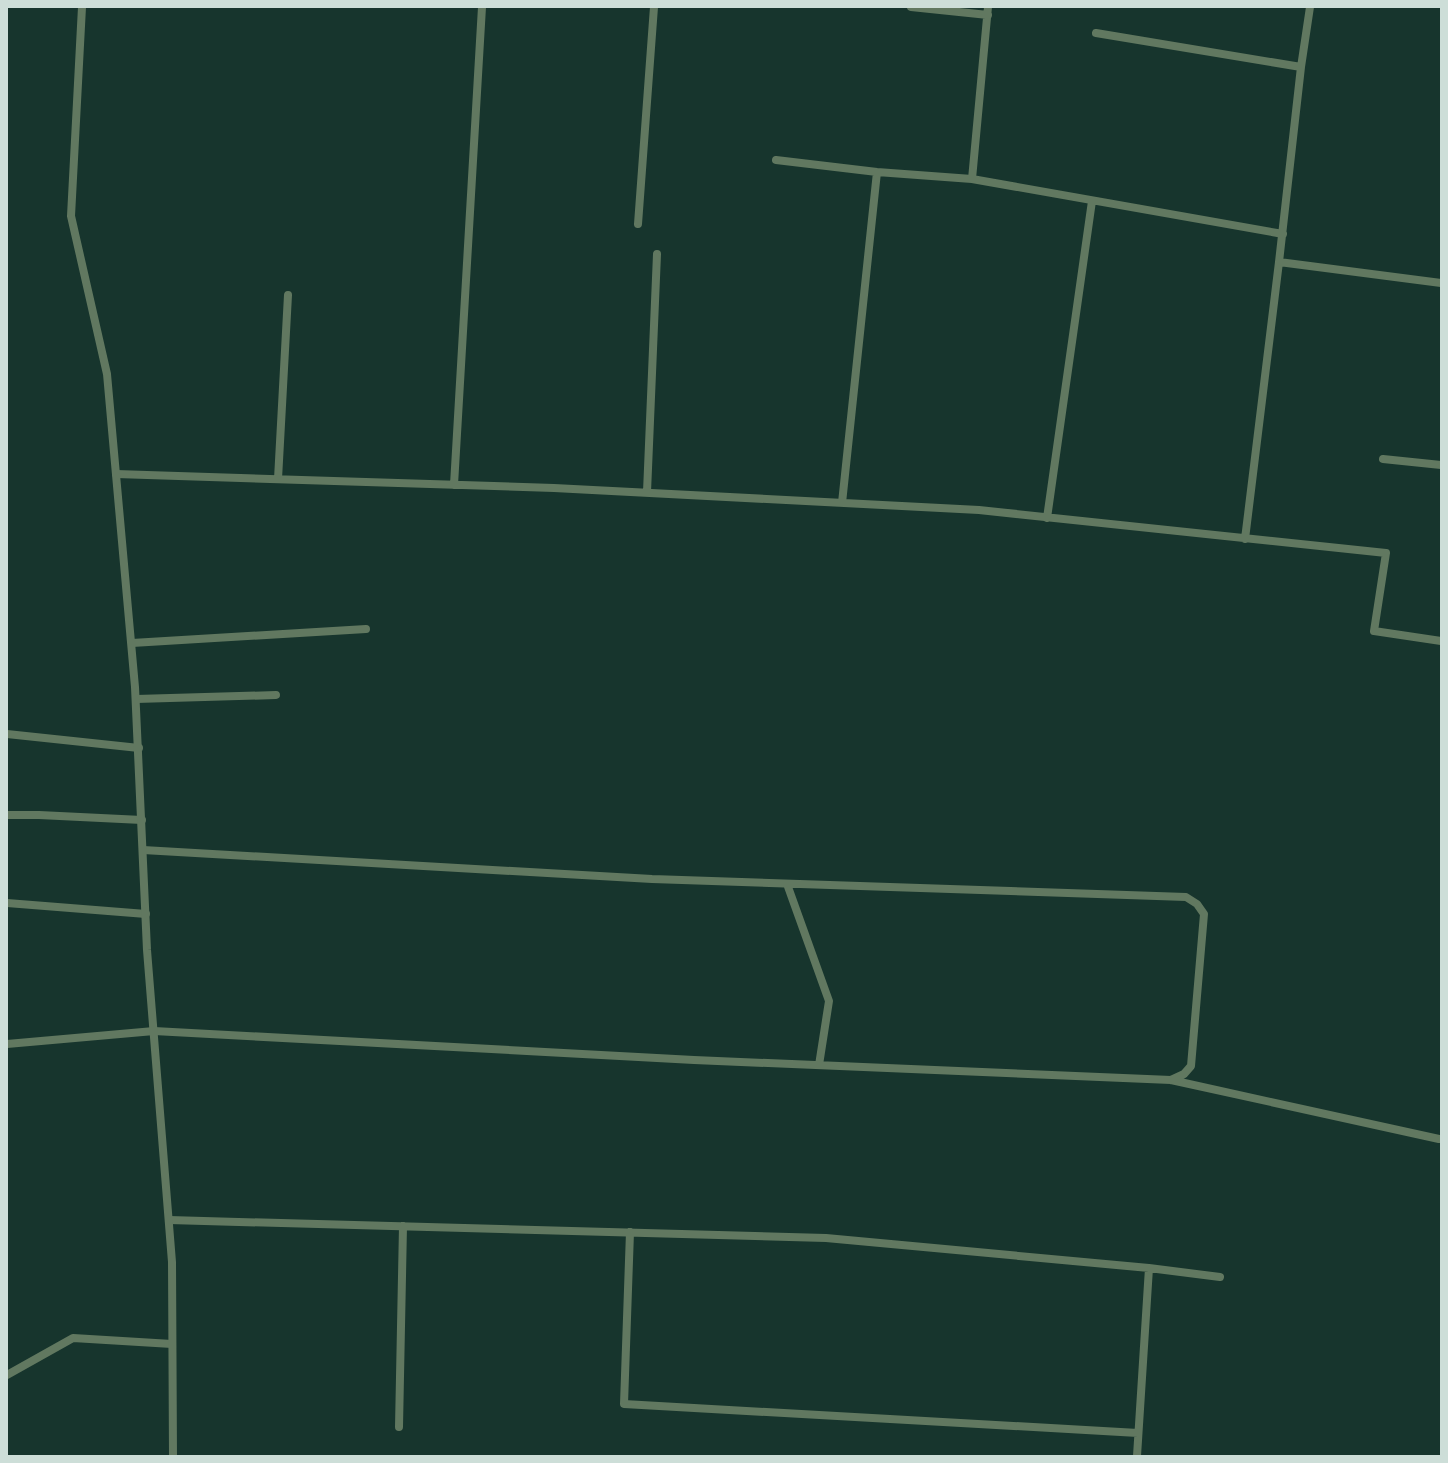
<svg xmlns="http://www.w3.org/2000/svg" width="1448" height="1463" font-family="Signika,sans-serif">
	<rect width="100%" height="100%" fill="#17352d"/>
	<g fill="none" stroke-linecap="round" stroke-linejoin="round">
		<path stroke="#617860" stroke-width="8" d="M911,7L988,15
			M1096,33L1301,67
			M776,160L877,172L972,179L1283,234
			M972,179L988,7
			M638,224L654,7
			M1279,262L1441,283
			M1383,459L1441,465
			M116,474L554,488L979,510L1386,553L1374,631L1441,641
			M278,479L288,295
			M454,485L482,7
			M647,492L657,254
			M842,503L877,172
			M1047,518L1092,201
			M1245,539L1279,262L1301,67L1310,7
			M132,643L366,629
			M136,699L276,695
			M7,734L139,748
			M7,815H39L142,820
			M143,850L652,879L1186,897L1197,904L1204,914L1191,1066L1184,1074L1171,1080
			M787,884L829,1001L819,1065
			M7,903L146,914
			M7,1044L154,1031L694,1060L1171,1080L1439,1139
			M169,1220L826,1238L1149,1268L1137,1456
			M630,1232L624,1404L1138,1433
			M1149,1268L1220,1277
			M7,1375L73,1338L172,1344
			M399,1427L403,1226"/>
		<path stroke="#617860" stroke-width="8" d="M82,7L71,216L107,374L135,687L147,950L172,1262L173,1456"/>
	</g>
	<rect width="1448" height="1463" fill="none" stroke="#cdded8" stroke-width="16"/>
</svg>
